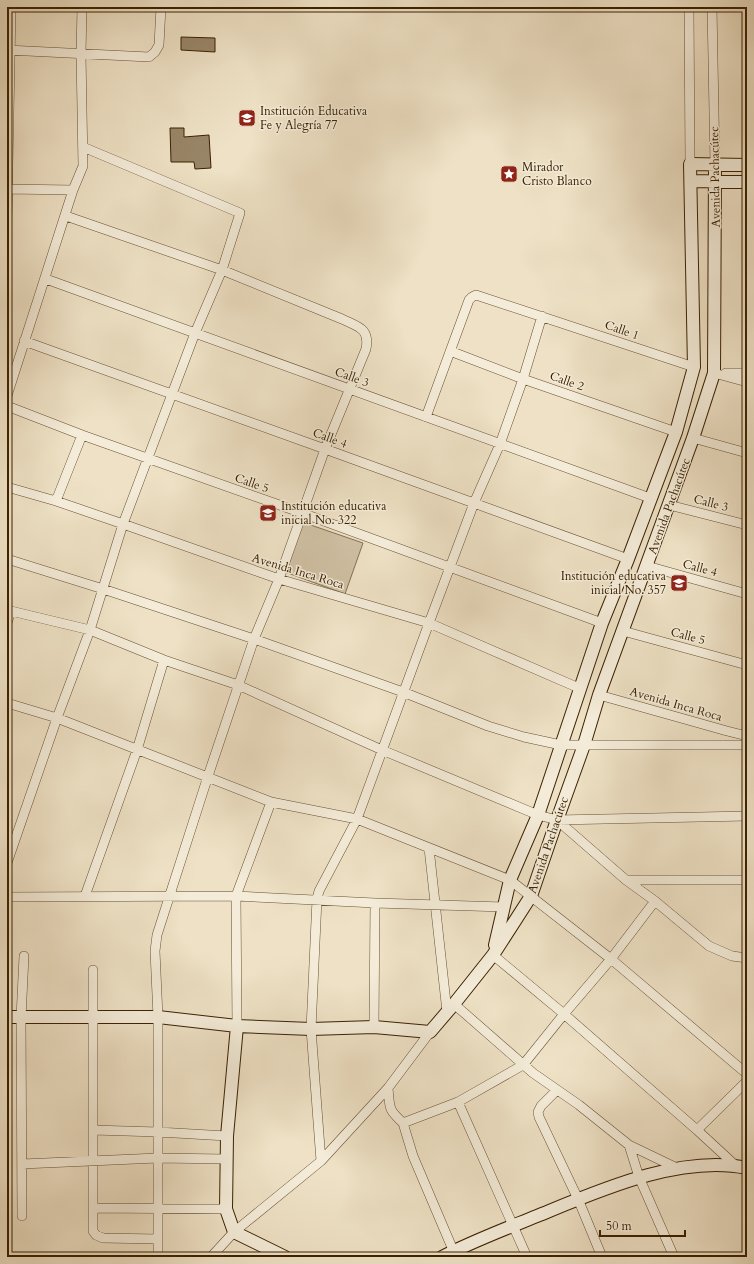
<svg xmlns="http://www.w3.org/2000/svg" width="754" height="1264" font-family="Cardo,serif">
	<rect width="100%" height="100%" fill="#eee1c5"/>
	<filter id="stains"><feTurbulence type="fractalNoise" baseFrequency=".005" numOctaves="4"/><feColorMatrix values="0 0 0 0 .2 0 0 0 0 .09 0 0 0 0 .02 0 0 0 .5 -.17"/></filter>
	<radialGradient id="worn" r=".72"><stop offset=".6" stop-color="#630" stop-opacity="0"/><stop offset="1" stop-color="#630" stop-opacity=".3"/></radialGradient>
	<path fill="#d0c0a4" stroke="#867052" d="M302,522L363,543L345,594L285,572Z"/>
	<path fill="#988567" stroke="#3b2101" d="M181,37L215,38V52L181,50Z
		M170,128H184V137L209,135L211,168L195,169L194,162H171Z"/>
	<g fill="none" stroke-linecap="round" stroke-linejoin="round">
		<defs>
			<path id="street" d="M689,7L690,164
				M712,7L715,165
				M7,50L149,57L155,52L159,45L161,7
				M7,189L73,190
				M66,216L222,270L342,319C358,327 370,328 366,349L325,449L279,579L254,639L208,776L157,935L155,951L158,1017V1257
				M7,217L11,7
				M46,279L650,498
				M24,341L325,449L628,559
				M450,351L523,379L676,432
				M714,373L747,382
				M726,373H747
				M7,396L73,190L83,166L81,54L82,7
				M7,406L82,435L302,513L602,623
				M426,417L469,300L472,297L476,295L694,367
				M693,438L747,453
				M7,487L56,501L123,524L279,579L429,623L579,688
				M56,501L82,435
				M669,505L747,525
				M7,559L103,589L254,639L403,692L488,726L524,737L561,745H747
				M647,566L747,594
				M7,610L11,611L7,623
				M11,611L90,630L164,660L238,685L382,750L538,815L557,820L747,816
				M623,631L747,665
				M599,695L727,731L747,736
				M7,703L57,718L271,802L357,819L510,880L611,959L747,1074
				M557,820L626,880L655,901L709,946L732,956L747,958
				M429,848L447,1012
				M7,863L57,718L90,630L123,524L195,333L222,270L240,213L83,147
				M626,880H747
				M85,896L137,750L164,660
				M7,897L236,896L375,903L504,907
				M493,955L564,1014L697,1130L747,1081
				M93,970V1231L96,1235L103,1238L158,1239
				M454,1004L533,1073L579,1105L629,1145L639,1177L674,1257
				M237,1026L236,896L271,802
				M374,1027L375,903
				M388,1088C390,1109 388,1109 403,1123
				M557,1090L541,1106L538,1112L539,1117L578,1199L602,1257
				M93,1130L158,1132L227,1136
				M697,1130L736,1166
				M629,1145L679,1169
				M321,1161L311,1029L317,899L319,891L357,819L429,623L474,503L500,444L523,379L542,316
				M22,1164L158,1158L226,1159
				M93,1208L226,1209
				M22,1216L21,1018L24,956
				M211,1257L234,1232L321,1161L388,1088L430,1032
				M456,1257L413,1156L403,1123L458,1102
				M527,1257L458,1102L523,1065L564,1014L611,959L655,901"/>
			<path id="secondary" d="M691,181L747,182
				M495,945L510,880L538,815L602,623L628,559L676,432L694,367L690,164L747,165
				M7,1017H158L237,1026L311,1029L374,1027L430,1032L454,1004L493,955L531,896L557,820L584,745L599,695L693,438L714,373L715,165
				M237,1026L227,1136L226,1209L234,1232L285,1257
				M442,1257C473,1241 505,1229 537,1216C598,1191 680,1154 747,1168"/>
		</defs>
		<use href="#street" stroke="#685132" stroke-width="10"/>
		<use href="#secondary" stroke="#3b2101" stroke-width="14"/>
		<use href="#street" stroke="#f4ecd9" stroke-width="9"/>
		<use href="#secondary" stroke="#f4ecd9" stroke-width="12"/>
	</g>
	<defs>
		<symbol id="school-square" viewBox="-11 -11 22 22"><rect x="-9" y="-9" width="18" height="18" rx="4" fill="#8f2418" stroke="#f4ecd9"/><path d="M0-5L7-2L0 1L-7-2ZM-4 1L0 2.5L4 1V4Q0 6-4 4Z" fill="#fff"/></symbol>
		<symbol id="sight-square" viewBox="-11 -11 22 22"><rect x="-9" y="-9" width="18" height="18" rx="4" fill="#8f2418" stroke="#f4ecd9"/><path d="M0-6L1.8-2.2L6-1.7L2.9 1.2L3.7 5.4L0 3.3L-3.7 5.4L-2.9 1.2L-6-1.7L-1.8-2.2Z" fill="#fff"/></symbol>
	</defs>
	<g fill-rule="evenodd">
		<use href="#school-square" x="237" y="108" width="20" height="20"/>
		<use href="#sight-square" x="499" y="164" width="20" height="20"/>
		<use href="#school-square" x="258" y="503" width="20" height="20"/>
		<use href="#school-square" x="669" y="573" width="20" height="20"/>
	</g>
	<g text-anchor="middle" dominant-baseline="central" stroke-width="3" stroke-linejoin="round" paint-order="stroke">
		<g font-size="12" fill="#3b2101" stroke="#f4ecd9" text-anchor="start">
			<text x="260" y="111">Institución Educativa<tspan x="260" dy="14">Fe y Alegría 77</tspan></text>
			<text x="522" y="167">Mirador<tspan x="522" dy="14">Cristo Blanco</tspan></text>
			<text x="281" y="506">Institución educativa<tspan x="281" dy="14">inicial No. 322</tspan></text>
			<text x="666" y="576" text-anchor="end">Institución educativa<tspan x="666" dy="14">inicial No. 357</tspan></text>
		</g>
		<g font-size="12" fill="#3b2101" stroke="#f4ecd9">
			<text transform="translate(715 177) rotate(-91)">Avenida Pachacútec</text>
			<text transform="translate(622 330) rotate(19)">Calle 1</text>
			<text transform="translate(352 377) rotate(20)">Calle 3</text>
			<text transform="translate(567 381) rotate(19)">Calle 2</text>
			<text transform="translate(330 438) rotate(20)">Calle 4</text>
			<text transform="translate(252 483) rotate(19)">Calle 5</text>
			<text transform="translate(711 503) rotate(14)">Calle 3</text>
			<text transform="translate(669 506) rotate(-70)">Avenida Pachacútec</text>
			<text transform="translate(700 568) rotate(15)">Calle 4</text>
			<text transform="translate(298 571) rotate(17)">Avenida Inca Roca</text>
			<text transform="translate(688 636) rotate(15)">Calle 5</text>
			<text transform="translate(676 704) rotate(16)">Avenida Inca Roca</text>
			<text transform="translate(548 845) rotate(-71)">Avenida Pachacútec</text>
		</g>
	</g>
	<rect width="754" height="1264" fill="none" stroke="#eee1c5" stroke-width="24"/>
	<rect x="8" y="8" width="738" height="1248" fill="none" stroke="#3b2101" stroke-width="2"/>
	<rect x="12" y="12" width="730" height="1240" fill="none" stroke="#3b2101"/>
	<path d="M600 1230v6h85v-6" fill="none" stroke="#3b2101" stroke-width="2"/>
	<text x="606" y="1230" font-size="12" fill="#3b2101" stroke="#f4ecd9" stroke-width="3" paint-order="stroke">50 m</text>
	<rect width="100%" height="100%" filter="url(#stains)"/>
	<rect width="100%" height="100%" fill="url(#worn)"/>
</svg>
